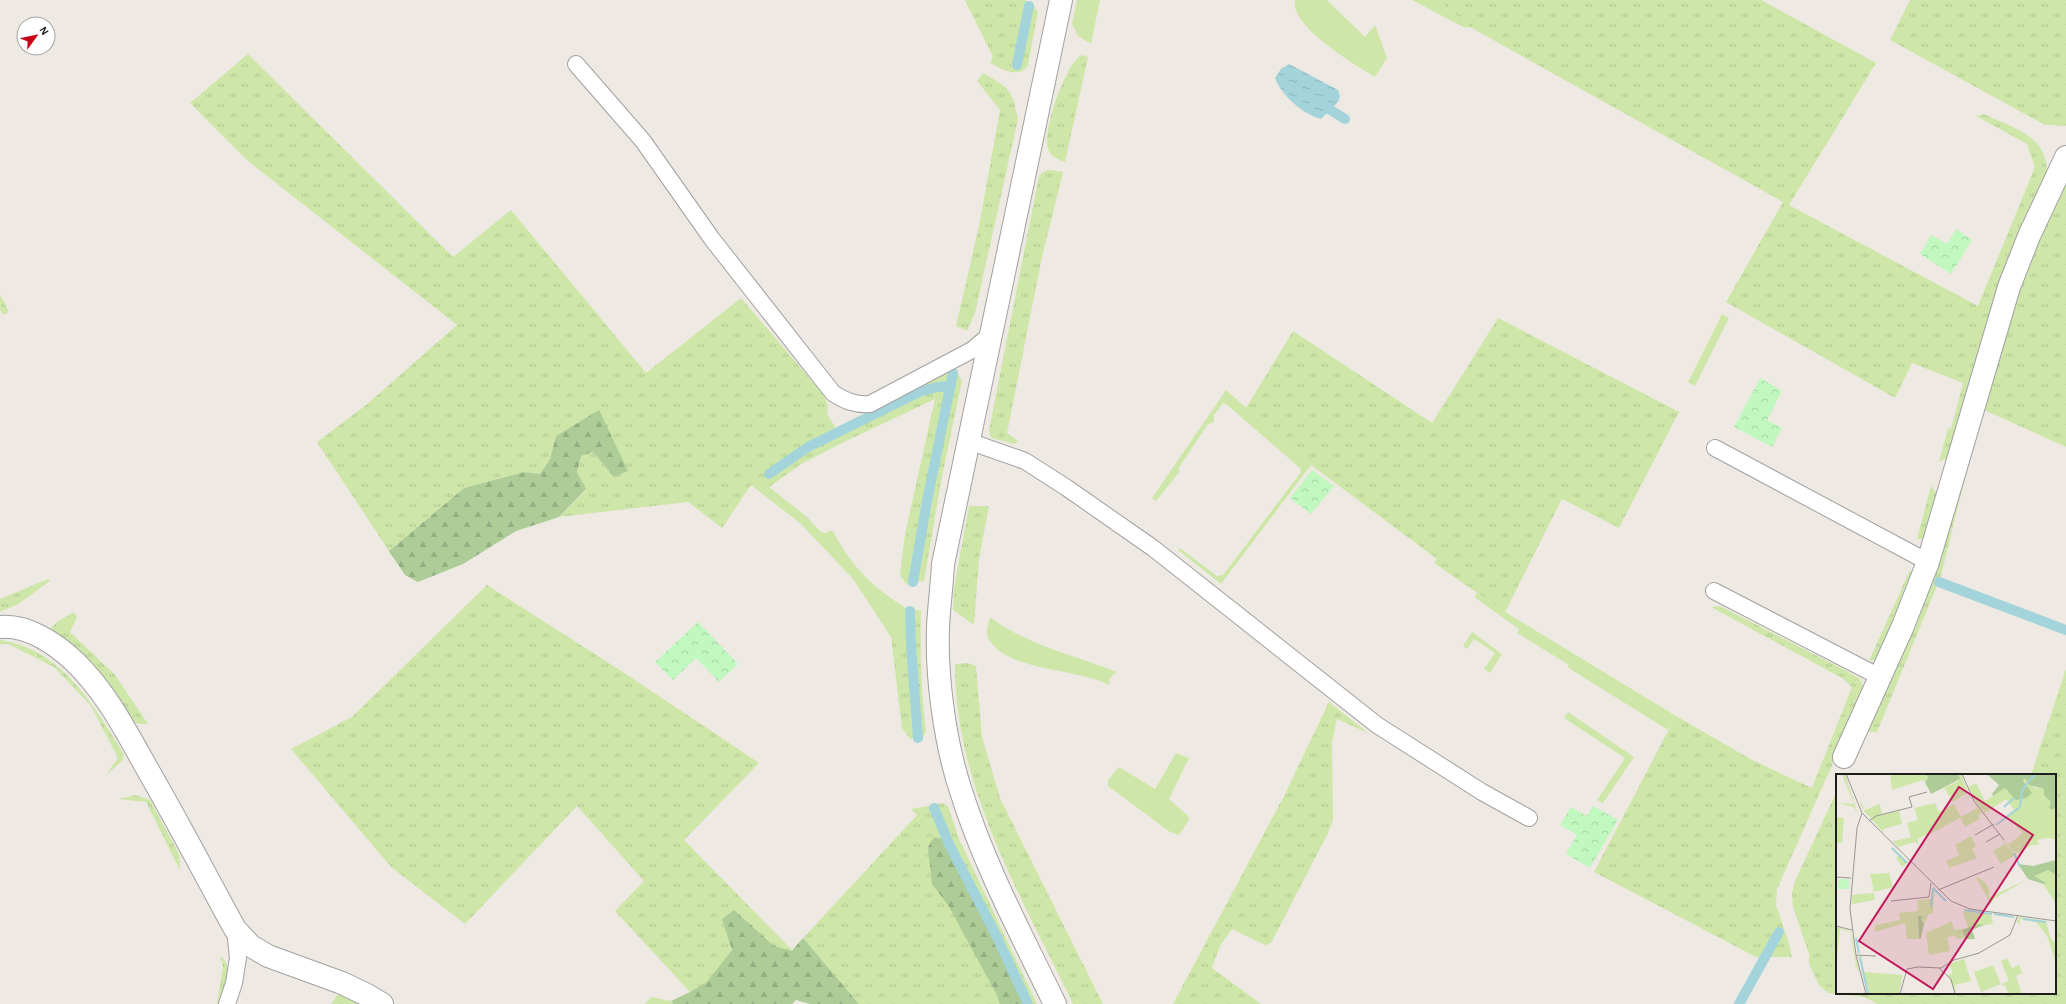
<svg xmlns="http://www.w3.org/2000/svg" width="2066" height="1004" font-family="'Alegreya Sans',sans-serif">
	<defs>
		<pattern id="grass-tufts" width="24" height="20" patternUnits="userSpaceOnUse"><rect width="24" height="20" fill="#cee7a9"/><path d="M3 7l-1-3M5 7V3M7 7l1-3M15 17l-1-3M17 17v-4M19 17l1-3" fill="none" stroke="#b0c691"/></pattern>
		<pattern id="forest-firs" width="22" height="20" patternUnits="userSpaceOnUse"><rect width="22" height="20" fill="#adcc98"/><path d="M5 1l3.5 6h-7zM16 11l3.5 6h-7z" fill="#94af83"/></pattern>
		<pattern id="park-crowns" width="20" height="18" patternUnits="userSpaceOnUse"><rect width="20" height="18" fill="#c1f8bf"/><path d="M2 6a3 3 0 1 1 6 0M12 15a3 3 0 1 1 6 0" fill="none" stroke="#a5d4a4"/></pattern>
		<pattern id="water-ripples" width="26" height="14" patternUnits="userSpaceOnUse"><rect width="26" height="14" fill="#a3d4db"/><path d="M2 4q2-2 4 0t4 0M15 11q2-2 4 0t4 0" fill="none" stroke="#8cb6bc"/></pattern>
	</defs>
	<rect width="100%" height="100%" fill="#eee9e2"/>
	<path fill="url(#grass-tufts)" d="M965,0H1025L1033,5L1038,12L1028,65C1019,80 1002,69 990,63L993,57Z
		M1439,0H1761L1876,63L1789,205L1978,306L2035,167L2027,144L1976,116L1984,114C2013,128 2046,135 2047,171L1947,458L1939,462L1948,428L1951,429L1963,383L1912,363L1895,398L1726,302L1783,202L1470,27Z
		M1910,0H2066V126H2060L2043,124L1890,40Z
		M248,54L453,257L511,210L646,373L741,298L823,394L828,406L827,414L836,428L951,370L957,371L962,381L942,476L924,581L913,582L918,552L905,534L935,399L844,442L801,464L761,493L751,485L722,528L688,502L559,517L586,490L577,472L581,456L593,452L614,476L599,411L556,436L550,459L540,474L524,472L464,488L389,551L317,442L366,405L457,325L248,161L190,103Z
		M1082,55L1088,57L1065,162C1059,160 1050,156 1048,149C1042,133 1065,63 1082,55Z
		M983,73C1009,88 1012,89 1018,119L975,313L967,331L956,326L979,226L1000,110L977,81Z
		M1050,170L1063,172L1042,257L1007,433L1018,441L1015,444L991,438L989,430L1039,176L1043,172Z
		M2066,182V447L1984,410L2025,266Z
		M0,294L9,312L3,315L0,309Z
		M1498,318L1679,412L1619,528L1562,499L1505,612L1434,563L1437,559L1311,465L1246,408L1293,331L1432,423Z
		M1963,474H1966L1941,576L1877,732H1864Z
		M1931,486L1937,494L1924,539H1917Z
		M969,506H989L979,559L974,625L953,610L954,588Z
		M1910,570L1915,575L1881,658L1869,661Z
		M48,579L50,581L18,604L0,612V599Z
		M487,585L626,674L759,763L684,840L792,950L917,815L911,809L943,803L948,807L959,839L1037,1004H843L816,975L792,1004H701L615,911L644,881L577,806L465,924L391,867L291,749L352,717Z
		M1720,606L1843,669L1860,679L1865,691L1777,889L1776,905L1788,940L1792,957H1756L1594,872L1676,716L1752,760L1812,788L1852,687L1842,678L1711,607Z
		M912,609L921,611C920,652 921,691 926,732L923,737L910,739L902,728L891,637H909V611Z
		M74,612L77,617L70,632L115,675L148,724C143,724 137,725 133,721C125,714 118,696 112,687C95,664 74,644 50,629L57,622Z
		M0,640C63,650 93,705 124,754L122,761L105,776L118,758L91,706L54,667L8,644H0Z
		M968,663L976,666L982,737L1000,798L1103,1004H1073C1022,898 954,785 955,664Z
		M2066,669V1004H1878L1864,997L1828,993L1819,985L1809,964V954L1793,907L1792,893L1795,881L1837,791V993H2055V775H2031Z
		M1329,702L1368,733L1337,719L1332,742L1333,820L1328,833L1271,943L1265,945L1232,929L1220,946L1212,968L1261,1004H1173L1283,798Z
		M135,795L150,800L179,854L180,870L146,802L118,799Z
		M220,956C235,965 224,990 221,1004H217L223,967Z
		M338,994L362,1004H331Z"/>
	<path fill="url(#forest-firs)" d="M599,410L628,471L614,477L593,452L581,456L577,472L586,489L559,517L516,531L463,564L418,582L405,575L389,551L464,488L524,472L540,474L550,459L556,436Z
		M934,837L945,840L1024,1004H1000L996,993L948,905L932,884L928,847Z
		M734,910L774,946L792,951L803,938L859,1004H810L796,1000L792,1004H673L671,1001L690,992L707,982L732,950L722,919Z"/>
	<path fill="url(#park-crowns)" d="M1956,229L1972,240L1951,274L1920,254L1931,235L1947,244Z
		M1760,378L1782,391L1767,420L1782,428L1772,447L1734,427Z
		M1312,470L1334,486L1311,514L1290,498Z
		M698,622L738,664L719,682L696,658L673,680L655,662Z
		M1593,806L1618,820L1590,868L1566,854L1577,835L1560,825L1571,807L1587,816Z"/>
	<path fill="#cee7a9" d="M1077,0H1100L1091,44L1078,36L1072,24Z
		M1295,0H1327L1365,37L1375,25L1387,58L1375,77C1356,65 1289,26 1295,0Z
		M1412,0H1439L1470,27L1465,28Z
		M1722,314L1729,318L1695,386L1688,382Z
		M1226,390L1311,465L1221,584L1178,550L1180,548L1217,576L1223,575L1301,472L1300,468L1226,404L1223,403L1214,415V422L1208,424L1178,469L1180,471L1156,501L1152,498Z
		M769,487L807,517L821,532L826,533L832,530C853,568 870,585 907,609L909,611V637H891L853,579L800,523L761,493Z
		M905,534L918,552L913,582L907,585L900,575Z
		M1477,593L1505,612L1676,716L1668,730L1567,667L1569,665L1517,633L1519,629L1474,597Z
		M990,617C1026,645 1074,655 1117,672L1110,678L1109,685C1078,668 1001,672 987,635C986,630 989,622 990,617Z
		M1472,632L1502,654L1490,673L1484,669L1495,653L1474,639L1467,649L1463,646Z
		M1568,712L1634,757L1603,803L1597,800L1625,758L1564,718Z
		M1176,753L1189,758L1169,799L1188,816L1189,820L1179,835L1170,832L1108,786V780L1119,767L1155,789Z
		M651,997L671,1001L673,1004H645Z"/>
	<path fill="url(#water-ripples)" d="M1289,64L1338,90L1340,96L1338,102L1321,119C1304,115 1281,95 1275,78L1281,69Z"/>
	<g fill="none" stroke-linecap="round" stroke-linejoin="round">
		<path stroke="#a3d4db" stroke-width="10" d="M1017,65L1029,6
			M1329,109L1345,119
			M769,474L808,447L919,392L937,387L951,386
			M913,582L927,501L953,373
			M1939,582L2066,630
			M910,611L911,646L918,738
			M934,808L950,846L995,933L1028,1004
			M1739,1004L1779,932"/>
		<defs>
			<path id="service" d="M576,64L643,141L712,239L833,393C845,401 855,405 870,404L972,350L991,334
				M968,441L1025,461L1067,488L1153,548L1377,725L1482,792L1529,818
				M1715,448L1928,562
				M1714,591L1880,677
				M227,1004L234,983L238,958L235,929"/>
			<path id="minor" d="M0,627C27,624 56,644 75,662C107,693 127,733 149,772C179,824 206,876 235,929L251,946L268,956L342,983L367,995L382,1004
				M1844,757L1903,626L1928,562L2009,287L2029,236L2066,157"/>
			<path id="tertiary" d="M1055,1004C1021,934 983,863 960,788C945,742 936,676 938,627C939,606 942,585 943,564L1061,0"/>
		</defs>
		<use href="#service" stroke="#a1a1a1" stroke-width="18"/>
		<use href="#minor" stroke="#a1a1a1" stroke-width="24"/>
		<use href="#tertiary" stroke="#a1a1a1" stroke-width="24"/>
		<use href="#service" stroke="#fff" stroke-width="16"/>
		<use href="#minor" stroke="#fff" stroke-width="22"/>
		<use href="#tertiary" stroke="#fff" stroke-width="22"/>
	</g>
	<g transform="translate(1836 774)">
		<rect width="220" height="220" fill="#eee9e2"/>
		<path d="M6,0H9L22,40L18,33L0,29L18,30ZM90,0L92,3L89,8L87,6L56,16L54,1ZM122,0H125L132,18L117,28L108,14L123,7ZM189,4L199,14L208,15V21L215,28L216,36L220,33V65L209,64L201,66L203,70L194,72L184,79L176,77L170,67L173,70L187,59L170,42L178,36L170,25L149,39L151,42L138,25L132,13L140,9L149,27L169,14L171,17L184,23L192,13L187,7ZM133,22L146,39L142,42L144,45L129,53L124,44L96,59L75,64L71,49L82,46L78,34L99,29L103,38L118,30L125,43L141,34L134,23L127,25ZM26,29L28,36L44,30L46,41L63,37L66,50L47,55L48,59L28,37L24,30ZM0,43L8,44L6,69L0,68ZM164,61L175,77L181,80L165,90L157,77L169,70ZM135,62L140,72L136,75L141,84L113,94L110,87L123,81L119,71ZM56,73L72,88L66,93L60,84L63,82L55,75ZM207,96H212L220,101V130L207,110L209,109L197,102ZM53,99L57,113L38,118L34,100ZM139,102L149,108L154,118L152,120L154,123L192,105L159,124L155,130ZM97,114L111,126L98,117L97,139L93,140L88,150L83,142V165H71L69,149L39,158V151L64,146L63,139L82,137L81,126L95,125ZM38,119L39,126L16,130V121ZM129,135L155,139L157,150L135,153L138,162L120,165L119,162L111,163L114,177L93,181L90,159L116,147L118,156L132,154L127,138ZM184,143L210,147L214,163L220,171V189L211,162L200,148L184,145V151L181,147ZM0,153L8,155L15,158L24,203L21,193H18L20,190L14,158L4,155L0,193ZM151,177L128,185L135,207L119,211L120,220L112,201L117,199L113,190ZM22,181L27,182L25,184L28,198L66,201L68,191L63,220H32ZM171,184L176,194L183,191L186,199L180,202L186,220H173L169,212L165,210L145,218L138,198L157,191L165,210L173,207L165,187Z" fill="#cee7a9"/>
		<path d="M90,0H122L124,5L95,20L89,8L92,4ZM220,0V33L216,36L213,34L215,28L208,21V15L193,11L189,4L187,7L196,19L190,24L180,26L169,14L157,22L156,20L163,11L152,1ZM220,86V101L212,96L198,102L210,109L207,110L192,105L182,90L197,92ZM82,142L88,143L85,145L88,150L85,164L83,165ZM143,150L148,151L136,156L139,165H130L126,156Z" fill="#adcc98"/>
		<path d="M3,105H13V115H1Z" fill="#c1f8bf"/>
		<path d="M96,59L81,65L83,71L78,68L62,73L57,67Z" fill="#cee7a9"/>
		<path fill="none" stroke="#a3d4db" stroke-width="2" d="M168,33L178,24M160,51L184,33L186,16L199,0M56,74L71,89M178,79L184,93M97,114L110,127M95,133L97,115M128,136L156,140M158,140L178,143M187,145L210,148M20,164L23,179M24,183L32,220"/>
		<path fill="none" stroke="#9a9793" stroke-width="1" d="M10,0L26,39L115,127L134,135L220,147M126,0L138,27L168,66M26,39L21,54L14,135L20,181L30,220M33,47L40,42L76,33L73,23L91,18M139,61L158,50M150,68L164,60M0,103L15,104M102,116L158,93M55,127L93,123L95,109M0,152L16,156M20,181L40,182M103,194L115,205L119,220M64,220L71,195L82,193L105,194L118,186L143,179L174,161L182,141"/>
		<path fill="#c2185b" fill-opacity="0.15" stroke="#c2185b" stroke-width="2" d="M123,13L197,61L97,215L23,167Z"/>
		<rect width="220" height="220" fill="none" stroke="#1d1d1d" stroke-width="2"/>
	</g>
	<g transform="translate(36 36) rotate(57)"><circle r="19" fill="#ffffff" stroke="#a5a5a5"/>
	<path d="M0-3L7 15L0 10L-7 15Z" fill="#c50419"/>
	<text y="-6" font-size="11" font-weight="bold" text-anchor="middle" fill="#1d1d1d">N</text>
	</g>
</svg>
